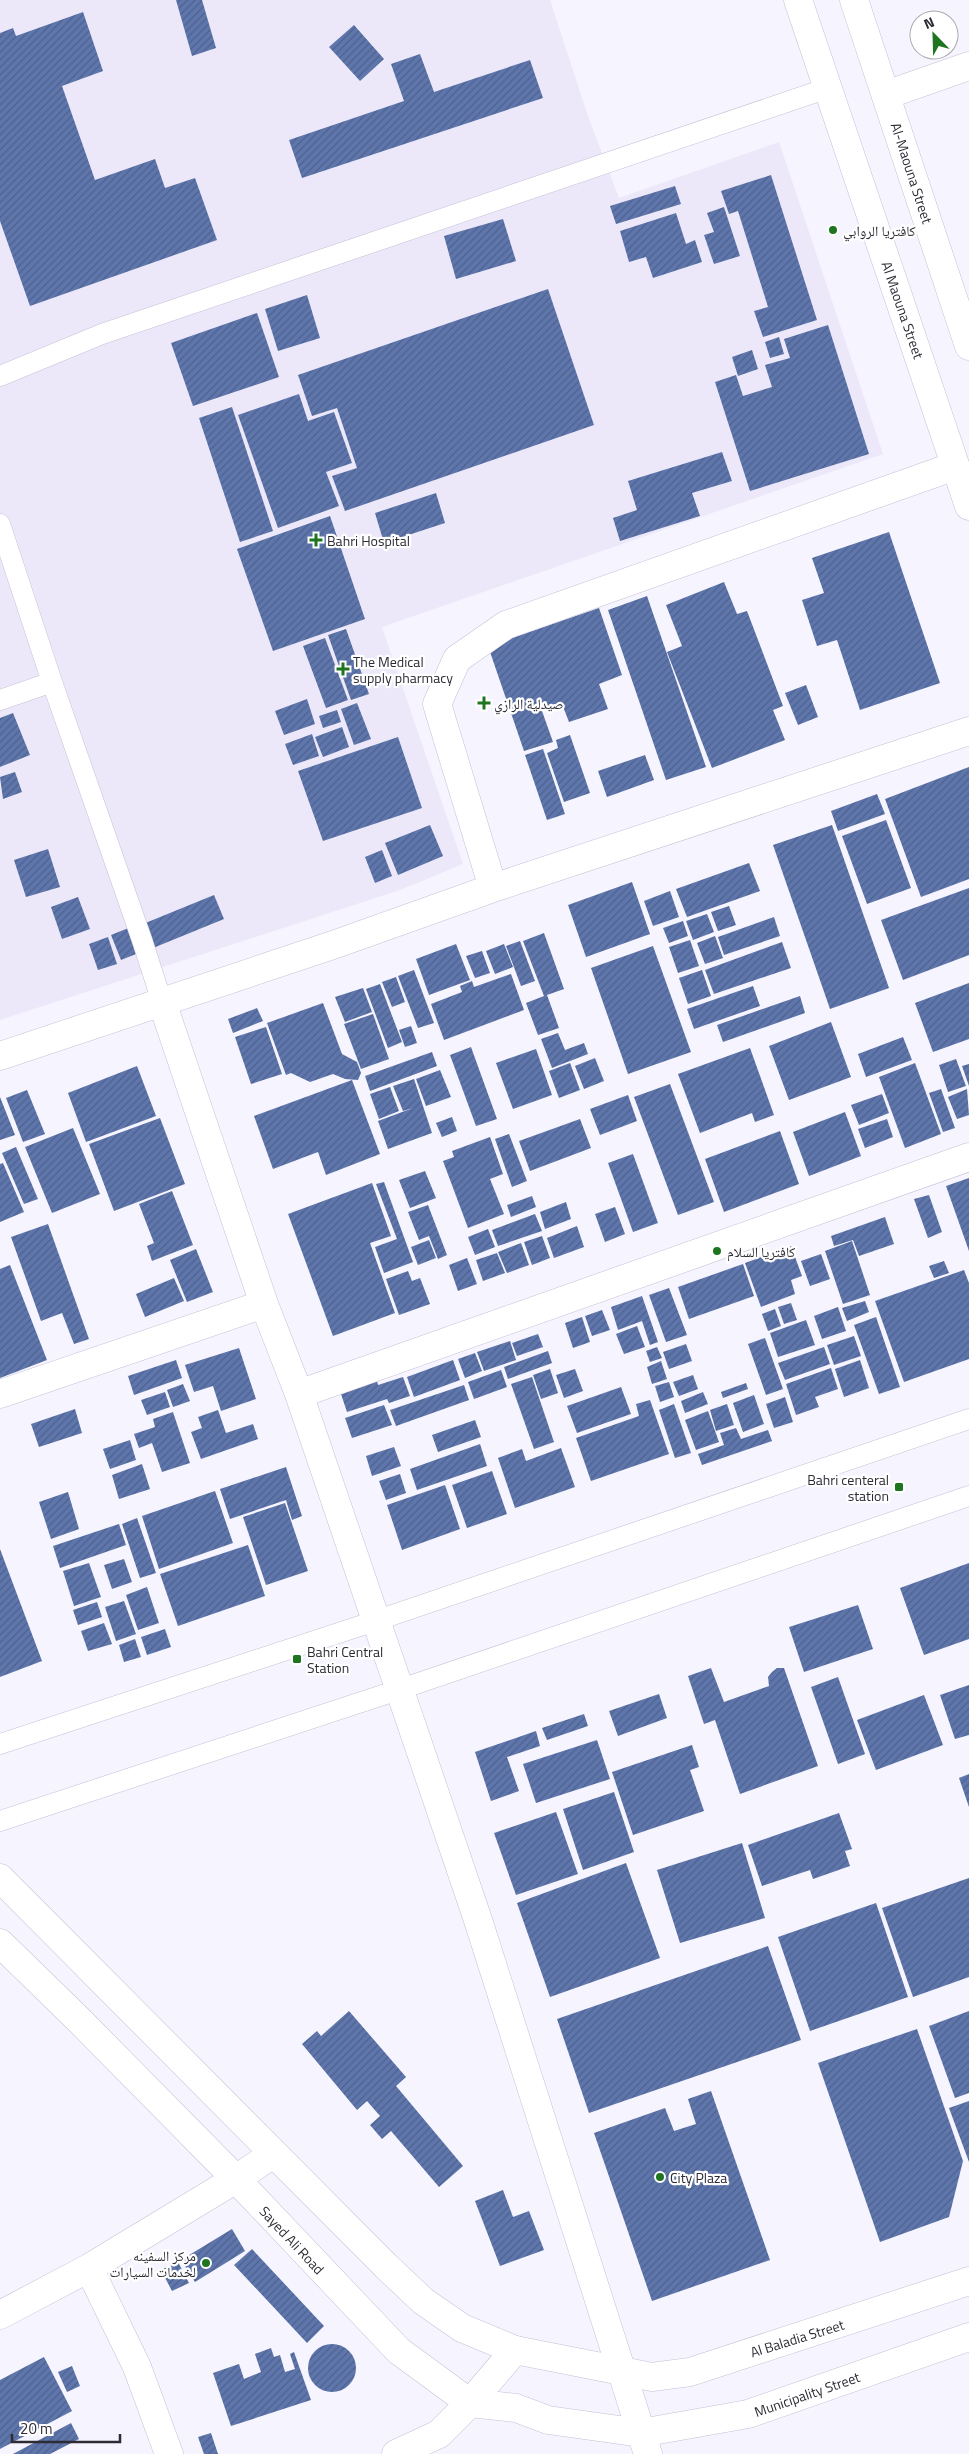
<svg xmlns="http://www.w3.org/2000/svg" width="969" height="2454" font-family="'Titillium Web','Noto Naskh Arabic',sans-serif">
	<defs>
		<pattern id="building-hatch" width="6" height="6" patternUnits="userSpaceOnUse" patternTransform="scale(1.25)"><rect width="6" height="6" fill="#5e76ac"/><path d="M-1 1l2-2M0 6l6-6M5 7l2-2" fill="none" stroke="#4e618d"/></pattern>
	</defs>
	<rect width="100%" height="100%" fill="#f6f4fe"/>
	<path fill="#ece8fa" d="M0,0H550L588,116L619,198L779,142L883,454L382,627L463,864L400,890L0,1020Z"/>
	<path fill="url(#building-hatch)" d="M176,0H202L216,48L192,56Z
		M83,12L103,71L62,86L95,180L155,159L165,188L195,178L217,240L30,306L0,221V33L13,28L16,36Z
		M354,25L384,59L360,81L329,47Z
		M420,54L434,92L530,60L543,98L302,178L289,140L404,101L391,64Z
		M771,175L817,320L763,337L754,311L768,307L738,211L729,214L721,191Z
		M675,186L681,204L616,224L610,206Z
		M724,207L740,256L714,264L704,235L714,232L707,213Z
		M676,213L686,244L695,240L702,262L653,278L646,257L629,262L620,231Z
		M503,219L516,261L456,279L444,236Z
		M548,289L594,425L345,511L332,476L357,468L337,408L312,416L298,375Z
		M307,295L320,338L278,351L265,309Z
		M257,313L279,377L193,406L171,343Z
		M828,325L869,454L750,491L715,382L736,375L743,396L772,387L765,365L790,358L784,339Z
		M779,337L784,354L770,358L765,342Z
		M752,350L758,369L738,376L732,357Z
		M299,394L308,421L334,412L352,463L326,472L339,506L278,528L238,415Z
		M232,407L273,531L240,542L199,418Z
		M722,452L732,481L692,493L700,516L620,541L613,518L637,510L628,481Z
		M436,493L445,523L384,543L375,513Z
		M330,516L365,619L273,651L237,549Z
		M889,532L940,683L860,710L837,640L817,646L802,600L824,593L812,558Z
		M724,582L737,614L747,611L783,706L773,710L785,740L712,768L667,652L682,646L666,605Z
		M647,596L706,767L666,780L608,610Z
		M599,608L622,675L599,684L608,709L569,722L562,704L542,711L553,742L524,751L488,646Z
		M346,629L369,694L351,700L328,635Z
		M325,638L348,700L326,708L303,646Z
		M806,685L818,717L798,725L785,693Z
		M307,699L315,724L284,735L275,711Z
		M357,703L371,739L354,745L341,709Z
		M337,710L341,722L323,728L319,716Z
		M13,713L30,755L0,767V718Z
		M342,727L349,747L323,757L315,737Z
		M312,734L319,756L293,765L285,744Z
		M570,735L590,793L564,802L547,753L558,748L556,740Z
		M398,737L422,808L323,841L298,771Z
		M543,749L565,814L547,820L525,755Z
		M645,755L654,780L607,797L598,771Z
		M969,767V879L921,897L885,799Z
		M15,772L22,792L3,799L0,777Z
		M877,794L885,814L838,831L831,811Z
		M886,820L911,888L867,904L842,836Z
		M430,825L443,856L398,875L385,843Z
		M832,825L889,988L830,1009L773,845Z
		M48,849L60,887L26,897L14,860Z
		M382,850L392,876L375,883L365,857Z
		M749,863L760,891L687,917L676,889Z
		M632,882L650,934L586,957L568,905Z
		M969,888V955L903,980L881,920Z
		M670,891L679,917L653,926L644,901Z
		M214,895L224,919L153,948L143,924Z
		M78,897L90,929L62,939L51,907Z
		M729,906L736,925L718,931L711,912Z
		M707,914L714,932L693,940L686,921Z
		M774,917L780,936L724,955L718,937Z
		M683,921L688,936L669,943L663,928Z
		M131,927L141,952L121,960L111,935Z
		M544,933L564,989L547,995L559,1028L538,1035L526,1003L544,996L523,941Z
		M715,936L723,958L705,964L697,943Z
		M108,937L117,964L98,970L89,944Z
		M690,940L699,966L678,973L669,947Z
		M520,941L535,981L521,986L506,946Z
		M782,942L791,968L714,994L705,970Z
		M456,944L470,980L429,995L416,959Z
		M504,944L513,967L495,974L486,951Z
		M653,946L691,1052L628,1074L591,968Z
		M482,951L490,973L475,978L466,956Z
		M414,970L434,1023L418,1028L398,976Z
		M702,970L711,996L688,1004L679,978Z
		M511,974L524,1010L444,1040L431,1004L462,992L460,986L472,981L474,987Z
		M396,977L405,1002L392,1007L382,982Z
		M969,983V1039L933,1052L915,1003Z
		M380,984L402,1042L388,1048L366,989Z
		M753,986L760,1006L694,1029L687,1009Z
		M363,988L372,1012L345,1022L335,997Z
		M800,996L805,1013L723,1042L717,1025Z
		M323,1003L342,1054L357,1062L361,1073L358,1080L345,1079L333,1074L310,1082L291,1073L286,1075L267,1023Z
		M257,1008L263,1021L233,1033L228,1019Z
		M373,1014L389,1059L361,1069L344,1024Z
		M831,1022L851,1077L789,1100L769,1046Z
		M411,1026L417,1043L405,1047L399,1030Z
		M266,1027L282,1074L251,1084L235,1037Z
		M558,1033L565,1050L584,1043L588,1054L552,1068L541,1039Z
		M903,1037L912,1060L866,1077L858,1054Z
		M471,1047L497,1119L476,1126L450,1055Z
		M750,1048L774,1115L755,1122L752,1113L700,1133L678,1074Z
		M536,1049L552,1095L513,1109L496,1063Z
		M432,1052L437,1066L370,1091L365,1076Z
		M595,1058L604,1081L584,1089L575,1066Z
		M956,1059L966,1086L948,1092L939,1065Z
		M570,1063L580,1090L559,1098L549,1071Z
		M915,1063L941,1134L905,1148L879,1077Z
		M969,1064V1086L962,1066Z
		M137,1066L156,1116L86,1142L68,1093Z
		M440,1070L451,1097L426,1106L416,1079Z
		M414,1079L432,1133L388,1149L378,1121L413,1108L403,1111L393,1086Z
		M352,1080L380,1154L326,1175L318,1152L273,1169L254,1116Z
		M670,1084L714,1202L678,1215L634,1097Z
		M390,1087L399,1111L379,1119L370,1094Z
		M941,1089L955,1128L943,1132L929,1093Z
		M967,1089L969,1115L957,1119L948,1097Z
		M27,1090L45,1134L23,1142L6,1098Z
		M882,1094L889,1113L859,1125L851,1105Z
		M628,1095L637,1121L600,1135L590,1109Z
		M0,1097L15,1135L0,1140Z
		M845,1112L861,1156L809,1176L793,1132Z
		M452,1117L457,1131L442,1137L436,1123Z
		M160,1118L185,1184L114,1211L89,1144Z
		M580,1119L591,1148L530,1171L519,1141Z
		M887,1119L893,1137L865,1148L858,1129Z
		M73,1128L100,1194L52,1213L25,1147Z
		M780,1131L799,1184L724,1212L705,1159Z
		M509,1134L527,1181L512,1187L495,1139Z
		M490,1137L503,1174L490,1179L504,1214L468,1228L443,1161L454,1157L452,1151Z
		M16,1147L38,1199L24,1204L2,1153Z
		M633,1154L658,1223L633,1232L608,1163Z
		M3,1163L24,1212L0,1222V1164Z
		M425,1171L436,1198L410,1208L399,1180Z
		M969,1178V1251L946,1186Z
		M384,1182L413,1262L384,1273L375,1247L397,1239L376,1184Z
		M372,1183L391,1236L370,1243L395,1313L333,1336L288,1214Z
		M172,1191L193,1245L152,1261L147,1246L154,1243L139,1204Z
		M929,1195L942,1232L928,1238L914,1199Z
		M532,1196L536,1207L511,1217L507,1205Z
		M566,1202L571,1219L545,1229L540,1212Z
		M428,1205L447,1255L438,1259L429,1236L419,1240L408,1212Z
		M615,1207L625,1234L605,1242L595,1214Z
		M535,1214L542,1231L498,1246L492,1230Z
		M885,1217L894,1244L859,1256L853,1240L834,1246L831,1236Z
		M48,1224L89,1339L74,1344L62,1313L41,1321L11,1237Z
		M577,1226L584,1247L554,1258L547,1238Z
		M488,1229L495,1247L475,1255L468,1237Z
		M542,1236L550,1258L532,1265L524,1242Z
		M429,1240L436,1258L418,1265L411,1247Z
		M852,1241L870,1295L843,1304L825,1251Z
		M521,1243L529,1265L507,1273L498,1252Z
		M791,1246L802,1276L791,1280L795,1294L761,1307L745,1263Z
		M196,1249L213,1292L187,1302L170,1260Z
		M497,1253L505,1273L483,1281L476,1260Z
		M821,1254L830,1279L810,1286L801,1261Z
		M467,1258L477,1284L458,1291L449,1265Z
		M944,1261L949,1273L934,1278L929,1266Z
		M743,1264L754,1296L689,1319L678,1287Z
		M10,1265L47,1360L0,1378V1269Z
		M964,1270L969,1283V1359L904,1382L875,1301Z
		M408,1271L412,1281L420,1278L430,1304L399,1315L386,1279Z
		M174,1278L184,1301L145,1317L136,1294Z
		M669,1288L687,1335L666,1342L649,1295Z
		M642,1296L658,1342L650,1345L642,1321L618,1330L611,1307Z
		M865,1301L869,1312L847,1321L842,1308Z
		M791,1303L797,1320L784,1324L778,1307Z
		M838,1307L846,1331L822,1339L814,1316Z
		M775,1309L781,1326L768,1331L762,1314Z
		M602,1310L610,1330L592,1336L585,1316Z
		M582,1317L590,1342L573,1348L565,1323Z
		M876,1317L900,1387L879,1394L854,1325Z
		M806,1320L815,1345L778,1357L770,1333Z
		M637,1326L645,1347L624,1354L616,1334Z
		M538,1334L543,1347L517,1356L512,1343Z
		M854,1336L861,1356L834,1365L827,1345Z
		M765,1338L783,1389L766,1395L748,1344Z
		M510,1341L516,1360L484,1371L477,1352Z
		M686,1344L692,1361L669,1369L663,1352Z
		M657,1347L662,1358L650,1362L646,1351Z
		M824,1347L830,1364L785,1380L778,1363Z
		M239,1348L256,1399L221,1411L213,1386L194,1392L185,1365Z
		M548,1351L552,1363L508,1379L504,1367Z
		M475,1353L482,1371L465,1378L458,1359Z
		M176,1360L182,1378L134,1395L128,1376Z
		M453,1360L460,1380L414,1397L407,1377Z
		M860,1360L869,1388L844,1397L835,1369Z
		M661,1361L667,1379L652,1384L647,1367Z
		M831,1368L838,1389L815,1397L819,1407L796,1415L786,1384Z
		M550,1369L558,1393L541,1399L533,1375Z
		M575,1369L583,1391L564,1398L556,1375Z
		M501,1370L507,1387L474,1399L468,1382Z
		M693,1375L698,1389L679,1396L673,1382Z
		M376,1376L378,1385L403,1377L410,1396L389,1403L387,1399L347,1412L339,1388Z
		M532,1377L554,1442L534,1449L511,1384Z
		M669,1382L674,1397L660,1402L655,1386Z
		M746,1383L748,1389L723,1398L721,1392Z
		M183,1384L190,1401L173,1407L167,1390Z
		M464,1385L469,1400L396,1426L390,1410Z
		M621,1387L631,1414L577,1433L567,1406Z
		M165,1392L170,1407L147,1415L141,1400Z
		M703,1392L708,1404L685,1413L681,1401Z
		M754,1395L764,1424L743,1432L733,1403Z
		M785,1397L793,1422L774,1428L766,1404Z
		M650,1400L669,1454L591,1481L576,1438L639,1416L636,1404Z
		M674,1404L691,1453L675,1458L659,1410Z
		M727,1404L734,1425L716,1431L710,1410Z
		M384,1405L392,1425L352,1438L345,1418Z
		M75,1409L82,1433L39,1447L31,1424Z
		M218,1410L226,1433L253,1424L258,1439L201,1459L191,1432L202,1428L198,1417Z
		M708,1411L719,1442L696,1450L685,1420Z
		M173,1412L190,1463L162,1472L152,1443L139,1448L134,1434L155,1427L153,1419Z
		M475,1420L481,1437L438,1452L432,1435Z
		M736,1428L741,1439L768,1430L772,1441L702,1465L698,1454L724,1445L720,1433Z
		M130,1440L136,1460L110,1469L103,1449Z
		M480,1444L487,1466L417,1490L410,1469Z
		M394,1447L401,1466L372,1476L366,1456Z
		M561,1448L575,1487L515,1508L498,1458L522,1449L526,1461Z
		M142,1464L150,1489L119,1499L112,1475Z
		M286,1467L302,1516L292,1520L286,1500L230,1519L220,1489Z
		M492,1471L507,1514L467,1528L452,1485Z
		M400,1474L406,1493L386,1500L379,1481Z
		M445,1485L460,1529L402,1550L387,1505Z
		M215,1491L233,1543L159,1569L142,1516Z
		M68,1492L79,1529L51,1539L39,1502Z
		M285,1503L308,1571L266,1585L243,1517Z
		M137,1518L156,1573L140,1578L122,1524Z
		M119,1524L126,1545L60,1568L53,1546Z
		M248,1545L265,1596L178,1626L160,1574Z
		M0,1549L42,1661L0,1677Z
		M124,1559L132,1582L112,1589L104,1565Z
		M89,1563L101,1597L74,1606L63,1571Z
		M969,1563V1639L924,1655L900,1588Z
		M147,1587L159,1623L138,1630L126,1595Z
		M124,1601L136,1634L116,1641L105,1607Z
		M97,1602L102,1617L78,1625L73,1610Z
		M858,1605L873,1649L804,1672L789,1627Z
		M104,1623L112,1644L88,1651L81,1631Z
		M165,1629L171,1647L147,1655L141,1637Z
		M135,1639L141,1657L124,1662L119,1645Z
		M711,1668L724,1702L769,1686L768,1677L772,1672L777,1668H784L818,1766L740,1794L715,1720L704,1724L688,1676Z
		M838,1677L865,1754L838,1764L811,1687Z
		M969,1685V1735L955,1739L940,1695Z
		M659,1694L667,1718L618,1736L609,1711Z
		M924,1695L943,1745L876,1770L857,1720Z
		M584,1714L588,1726L547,1740L542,1728Z
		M536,1731L540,1746L507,1757L519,1791L491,1801L475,1752Z
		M597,1740L610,1779L536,1803L523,1764Z
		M692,1745L699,1767L690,1770L704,1811L633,1835L612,1772Z
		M969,1774V1807L959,1778Z
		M614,1792L634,1852L583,1870L563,1809Z
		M556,1812L578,1874L516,1895L494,1833Z
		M839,1813L852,1849L845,1851L850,1866L813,1879L810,1870L762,1886L748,1845Z
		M742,1843L765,1918L680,1943L657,1870Z
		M626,1863L660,1958L550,1997L517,1903Z
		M969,1878V1977L913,1997L882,1908Z
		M876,1903L908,1997L810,2031L778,1937Z
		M768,1946L801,2040L589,2113L557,2019Z
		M349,2011L406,2077L396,2086L463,2166L439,2187L391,2131L382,2139L370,2125L380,2116L367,2101L357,2110L302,2044L317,2031L321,2036Z
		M969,2011V2093L955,2098L929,2026Z
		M917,2029L963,2161L949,2217L880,2242L818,2063Z
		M711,2091L770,2260L652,2301L594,2133L665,2108L674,2131L696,2124L688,2099Z
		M969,2101V2162L949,2108Z
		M503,2190L513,2217L529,2211L544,2250L500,2266L475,2201Z
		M232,2229L245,2251L195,2282L181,2260Z
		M252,2249L324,2326L307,2343L234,2265Z
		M178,2262L189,2283L172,2291L161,2270Z
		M308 2368a24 24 0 1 1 48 0a24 24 0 1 1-48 0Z
		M271,2348L274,2357L280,2355L285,2372L295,2369L290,2354L294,2352L311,2400L231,2426L213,2373L239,2364L244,2379L261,2372L255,2354Z
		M44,2357L72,2411L0,2449V2380Z
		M72,2366L80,2386L67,2392L58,2372Z
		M71,2423L79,2439L50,2454H13Z
		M211,2433L218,2454H204L198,2437Z"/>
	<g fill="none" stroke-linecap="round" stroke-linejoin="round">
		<defs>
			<path id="lane" d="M0,376L102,334L828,88
				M0,524L52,682L142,940L162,1002
				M0,700L52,682
				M0,1744L375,1621L969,1419
				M0,1821L398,1690L969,1496"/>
			<path id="street" d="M886,95L969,66
				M493,888L437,704L457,659L506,625L955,466
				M162,1002L264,1304L299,1394L478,1920L648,2454
				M0,1056L333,945L493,888L969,731
				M0,1394L264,1304
				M299,1394L969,1157
				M89,2268L137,2367L169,2454
				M0,2315L89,2268L236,2179L273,2154
				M396,2454L439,2434L470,2403L515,2350"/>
			<path id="secondary" d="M0,1878L386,2266L423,2301L462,2328L515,2350L652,2377L690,2372L969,2281
				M0,1943L78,2019L236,2179L399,2351L470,2403L516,2408L548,2420L641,2433L748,2414L969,2337"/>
			<path id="highway" d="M798,0L969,506
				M854,0L969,346"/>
		</defs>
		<use href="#lane" stroke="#c5c0d6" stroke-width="21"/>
		<use href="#street" stroke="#c5c0d6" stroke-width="29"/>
		<use href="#secondary" stroke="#c5c0d6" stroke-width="29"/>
		<use href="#highway" stroke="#c5c0d6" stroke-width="29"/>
		<use href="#lane" stroke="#fff" stroke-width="20"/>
		<use href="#street" stroke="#fff" stroke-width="28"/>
		<use href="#secondary" stroke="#fff" stroke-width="28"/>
		<use href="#highway" stroke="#fff" stroke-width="28"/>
	</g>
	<g fill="#1e741f" stroke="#fff" stroke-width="2">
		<circle cx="833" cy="230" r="5"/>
		<path d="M313.5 532.5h5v5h5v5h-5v5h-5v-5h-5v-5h5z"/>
		<path d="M340.5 661.5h5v5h5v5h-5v5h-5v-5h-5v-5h5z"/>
		<path d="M481.5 695.5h5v5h5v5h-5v5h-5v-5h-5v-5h5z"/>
		<circle cx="717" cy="1251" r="5"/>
		<rect x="894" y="1482" width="10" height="10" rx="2.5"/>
		<rect x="292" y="1654" width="10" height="10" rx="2.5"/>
		<circle cx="660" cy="2177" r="5"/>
		<circle cx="206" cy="2263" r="5"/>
	</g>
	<g text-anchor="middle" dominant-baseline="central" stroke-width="4.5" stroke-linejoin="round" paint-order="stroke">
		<g font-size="14" fill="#2d2b34" stroke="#fff">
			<text transform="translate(912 173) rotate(72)">Al-Maouna Street</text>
			<text transform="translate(903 310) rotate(71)">Al Maouna Street</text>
			<text transform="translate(292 2240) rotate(47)">Sayed Ali Road</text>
			<text transform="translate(797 2338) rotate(-17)">Al Baladia Street</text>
			<text transform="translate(807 2394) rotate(-19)">Municipality Street</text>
		</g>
		<g font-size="14" fill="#2d2b34" stroke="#fff" text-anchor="start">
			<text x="843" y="230">كافتريا الروابي</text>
			<text x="327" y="540">Bahri Hospital</text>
			<text x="353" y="661">The Medical<tspan x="353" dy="16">supply pharmacy</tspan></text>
			<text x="494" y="703">صيدلية الرازي</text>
			<text x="727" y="1251">كافتريا السلام</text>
			<text x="889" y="1479" text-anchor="end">Bahri centeral<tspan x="889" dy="16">station</tspan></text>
			<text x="307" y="1651">Bahri Central<tspan x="307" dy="16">Station</tspan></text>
			<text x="670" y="2177">City Plaza</text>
			<text x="196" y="2255" text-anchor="end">مركز السفينه<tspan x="196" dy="16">لخدمات السيارات</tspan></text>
		</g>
	</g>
	<g transform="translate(934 35) rotate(337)"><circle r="24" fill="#ffffff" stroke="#abaaae"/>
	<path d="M0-4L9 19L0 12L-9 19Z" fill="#1e741f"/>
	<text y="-8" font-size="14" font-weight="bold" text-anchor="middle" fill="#2d2b34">N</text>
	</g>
	<path d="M12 2434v8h108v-8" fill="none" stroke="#2d2b34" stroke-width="2.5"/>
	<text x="20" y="2434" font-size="15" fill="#2d2b34" stroke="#ffffff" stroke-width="4" paint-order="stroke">20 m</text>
</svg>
